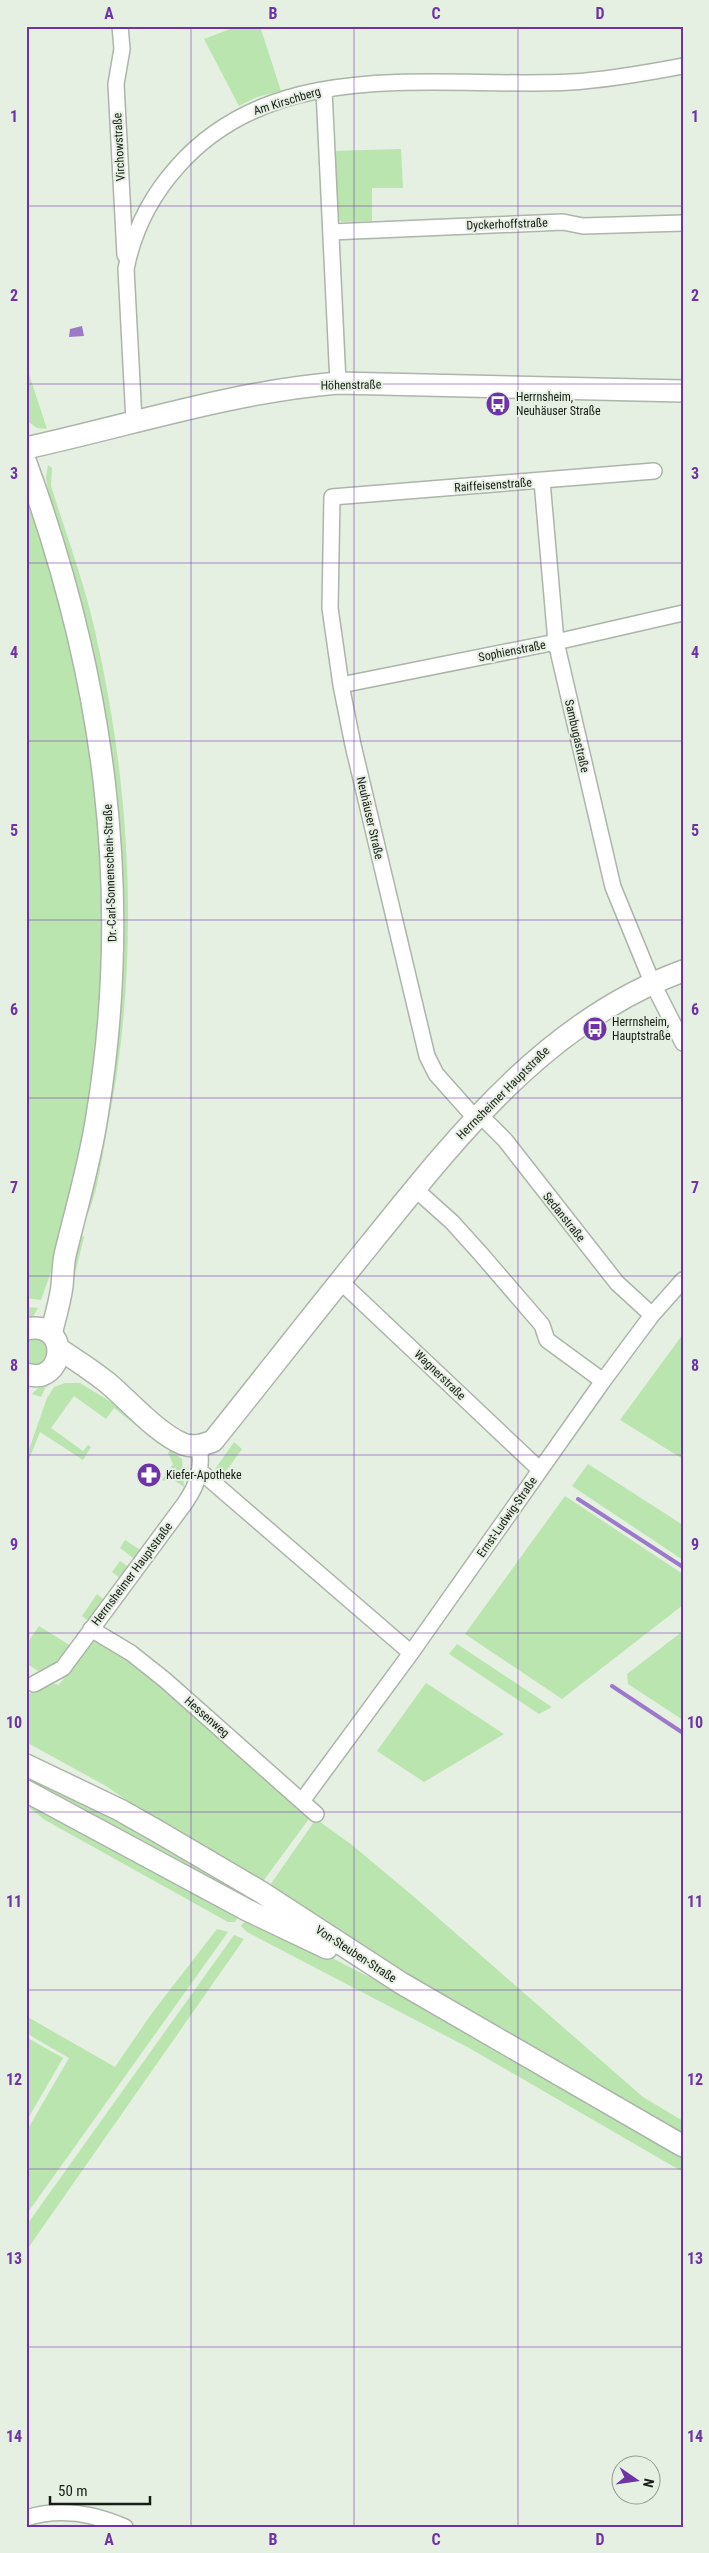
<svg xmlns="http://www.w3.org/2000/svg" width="709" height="2553" font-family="'Roboto Condensed',sans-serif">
	<rect width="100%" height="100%" fill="#e5efe2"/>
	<path fill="#bae5af" d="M238,26H260L281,91L257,97L239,106L204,39Z
		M401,149L403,188H372V221L342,222L335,217L332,151Z
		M26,365L47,429L37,428L26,420Z
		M48,465L52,468L51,486C66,534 84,582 95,631C131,788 140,955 110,1114C105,1138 98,1194 88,1213L84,1211L103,1124L108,745L89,630L48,490L46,478Z
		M26,499C44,543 56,590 68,637C78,680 91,725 96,769C115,947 103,1132 41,1300L26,1298Z
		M81,1234L84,1237L68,1302L66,1293Z
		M26,1307L38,1308L33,1317L26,1322Z
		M683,1334V1459L620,1420Z
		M31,1336L51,1343L44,1367L26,1364V1340Z
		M59,1378L45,1388L41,1397L32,1394L43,1383Z
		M65,1383H80L116,1405L150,1430L147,1434L114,1408L106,1419L74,1396L51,1428L83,1451L88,1445L91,1447L83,1460L40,1432L26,1467V1458L47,1398L54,1387Z
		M234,1442L242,1449L219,1481L211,1475Z
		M170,1450L182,1459L184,1487L168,1476L164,1481L162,1480L173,1464L168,1453Z
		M588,1464L683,1525V1560L572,1486Z
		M565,1496L683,1574V1605L562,1699L465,1634Z
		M125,1540L142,1551L136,1560L120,1548Z
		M120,1561L130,1568L122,1580L112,1572Z
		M97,1594L107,1602L99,1612L87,1620L82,1616Z
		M39,1626L71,1646L54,1671L46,1666L41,1673L26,1663V1645Z
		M683,1631V1720L628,1684L627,1674Z
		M92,1639L129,1656L311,1816L261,1884L146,1814L106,1786L26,1742V1697C36,1688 46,1681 59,1685Z
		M457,1644L552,1707L539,1714L449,1654Z
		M426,1683L504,1734L424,1782L377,1751Z
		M26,1773L95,1807L253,1895L247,1904L201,1877L172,1856L26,1778Z
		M26,1795L242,1911L235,1922H228L45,1820L26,1805Z
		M316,1819L352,1845L413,1896L643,2097L683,2121V2136L441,1994L268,1888Z
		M250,1916L410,1998L683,2154V2172L471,2049L247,1932L241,1926Z
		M217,1929L228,1932L26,2215V2132L69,2058L26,2033V2016L115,2067L152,2013Z
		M234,1935L244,1939L26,2251V2226Z
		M26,2037L63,2058L26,2122Z"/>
	<path fill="#9c79c9" d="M82,326L84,336L69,337L70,329Z"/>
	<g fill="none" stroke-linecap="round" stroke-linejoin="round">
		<path stroke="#9c79c9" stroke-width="4" d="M578,1499L683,1567
			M612,1686L683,1733"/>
		<defs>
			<path id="street" d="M120,26L122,49L116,84L125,255
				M324,90L338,383
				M331,232L563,222L583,226L683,223
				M134,421L126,269C134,228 151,196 178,166C277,54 439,89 571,82C608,80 646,73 683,66
				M542,481L556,642L613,887L652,982L683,1043
				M341,685L556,642L683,613
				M480,1115L505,1140L617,1283L652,1315
				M476,1119L436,1074L427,1056L353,745L341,685L330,608L332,497L654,471
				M414,1188L452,1222L480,1253L542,1325L547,1340L603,1381
				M340,1281L540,1470
				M200,1471L411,1653
				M91,1629L131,1653L165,1680L316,1814
				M34,1684L63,1668L185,1503C198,1484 203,1468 199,1446
				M302,1801L411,1653L603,1381L652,1315L683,1280
				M26,2518C60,2507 93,2513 125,2527"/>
			<path id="secondary" d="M26,448C131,425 231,392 338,383L683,391
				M26,463C104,676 134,892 97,1116C90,1163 76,1209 65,1255C63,1265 63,1276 62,1286C60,1302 55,1318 51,1334
				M26,1329C72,1319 65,1387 26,1374
				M59,1349C76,1360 93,1371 109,1384C130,1402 158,1434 183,1444C194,1448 203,1445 213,1441C266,1375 318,1308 371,1243C458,1135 548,1020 683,971
				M26,1765L120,1810L157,1831L261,1892L401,1983L683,2146
				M26,1791L247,1910L327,1948"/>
		</defs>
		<use href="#street" stroke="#acb5a9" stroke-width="18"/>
		<use href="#secondary" stroke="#acb5a9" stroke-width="24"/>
		<use href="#street" stroke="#fff" stroke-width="15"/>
		<use href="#secondary" stroke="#fff" stroke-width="21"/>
	</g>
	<path fill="none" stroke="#6f33a8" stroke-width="1" stroke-opacity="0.55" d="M191,26V2527M354,26V2527M518,26V2527M26,206H683M26,384H683M26,563H683M26,741H683M26,920H683M26,1098H683M26,1276H683M26,1455H683M26,1633H683M26,1812H683M26,1990H683M26,2169H683M26,2347H683"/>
	<defs>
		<symbol id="bus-disc" viewBox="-11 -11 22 22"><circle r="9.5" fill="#6f33a8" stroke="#e5efe2"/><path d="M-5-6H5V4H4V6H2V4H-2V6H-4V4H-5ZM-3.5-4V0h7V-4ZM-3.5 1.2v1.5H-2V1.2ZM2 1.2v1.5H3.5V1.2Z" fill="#fff"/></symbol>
		<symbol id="pharmacy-disc" viewBox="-11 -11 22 22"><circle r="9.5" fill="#6f33a8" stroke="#e5efe2"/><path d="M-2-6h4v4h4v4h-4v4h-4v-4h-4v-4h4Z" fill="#fff"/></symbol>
	</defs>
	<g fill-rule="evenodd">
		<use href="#bus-disc" x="484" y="390" width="28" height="28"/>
		<use href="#bus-disc" x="581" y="1015" width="28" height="28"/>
		<use href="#pharmacy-disc" x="135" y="1461" width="28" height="28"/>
	</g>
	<g text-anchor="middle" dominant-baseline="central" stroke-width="4" stroke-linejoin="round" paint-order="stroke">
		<g font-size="12" fill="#181c17" stroke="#e5efe2">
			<text transform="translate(287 101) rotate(-17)">Am Kirschberg</text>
			<text transform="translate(119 147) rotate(-93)">Virchowstraße</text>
			<text transform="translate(507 224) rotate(-2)">Dyckerhoffstraße</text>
			<text transform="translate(351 385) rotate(-1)">Höhenstraße</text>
			<text transform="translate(493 485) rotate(-4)">Raiffeisenstraße</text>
			<text transform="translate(512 651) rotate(-11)">Sophienstraße</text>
			<text transform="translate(577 736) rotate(77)">Sambugastraße</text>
			<text transform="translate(370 818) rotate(77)">Neuhäuser Straße</text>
			<text transform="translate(110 873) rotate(-92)">Dr.-Carl-Sonnenschein-Straße</text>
			<text transform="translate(503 1093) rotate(-45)">Herrnsheimer Hauptstraße</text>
			<text transform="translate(564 1217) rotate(51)">Sedanstraße</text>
			<text transform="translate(440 1375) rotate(44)">Wagnerstraße</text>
			<text transform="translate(507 1517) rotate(-55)">Ernst-Ludwig-Straße</text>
			<text transform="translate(132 1574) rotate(-53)">Herrnsheimer Hauptstraße</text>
			<text transform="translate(207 1717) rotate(41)">Hessenweg</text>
			<text transform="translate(356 1954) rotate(33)">Von-Steuben-Straße</text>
		</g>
		<g font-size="12" fill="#181c17" stroke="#e5efe2" text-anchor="start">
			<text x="516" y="397">Herrnsheim,<tspan x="516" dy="14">Neuhäuser Straße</tspan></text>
			<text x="612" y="1022">Herrnsheim,<tspan x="612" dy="14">Hauptstraße</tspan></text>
			<text x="166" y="1475">Kiefer-Apotheke</text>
		</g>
	</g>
	<rect width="709" height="2553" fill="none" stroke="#e5efe2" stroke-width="55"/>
	<g transform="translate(636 2480) rotate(103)"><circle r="24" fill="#e5efe2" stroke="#939b91"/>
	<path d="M0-4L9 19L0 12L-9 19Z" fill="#6f33a8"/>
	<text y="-8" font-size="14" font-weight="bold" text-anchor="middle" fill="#181c17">N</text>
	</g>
	<path d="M50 2496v8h100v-8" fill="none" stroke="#181c17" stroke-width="2.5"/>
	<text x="58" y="2496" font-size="15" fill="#181c17" stroke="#e5efe2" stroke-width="4" paint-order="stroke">50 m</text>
	<rect x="28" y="28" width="654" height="2498" fill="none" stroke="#6f33a8" stroke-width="2"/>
	<g font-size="16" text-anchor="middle" font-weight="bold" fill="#6f33a8">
		<text x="109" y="19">A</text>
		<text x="273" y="19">B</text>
		<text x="436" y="19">C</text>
		<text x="600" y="19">D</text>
		<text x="14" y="122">1</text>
		<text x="695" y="122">1</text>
		<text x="14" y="301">2</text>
		<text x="695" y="301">2</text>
		<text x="14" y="479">3</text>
		<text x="695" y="479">3</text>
		<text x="14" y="658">4</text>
		<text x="695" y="658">4</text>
		<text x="14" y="836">5</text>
		<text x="695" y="836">5</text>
		<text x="14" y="1015">6</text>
		<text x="695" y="1015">6</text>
		<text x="14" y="1193">7</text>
		<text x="695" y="1193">7</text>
		<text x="14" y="1371">8</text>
		<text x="695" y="1371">8</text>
		<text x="14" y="1550">9</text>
		<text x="695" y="1550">9</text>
		<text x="14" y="1728">10</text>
		<text x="695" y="1728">10</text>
		<text x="14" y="1907">11</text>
		<text x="695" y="1907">11</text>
		<text x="14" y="2085">12</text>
		<text x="695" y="2085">12</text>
		<text x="14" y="2264">13</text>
		<text x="695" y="2264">13</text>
		<text x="14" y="2442">14</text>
		<text x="695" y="2442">14</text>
		<text x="109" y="2545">A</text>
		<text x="273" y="2545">B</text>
		<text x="436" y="2545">C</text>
		<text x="600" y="2545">D</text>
	</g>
</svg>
